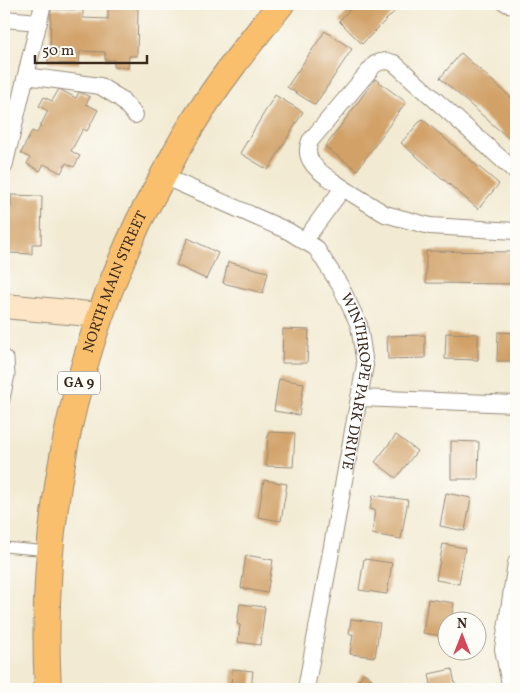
<svg xmlns="http://www.w3.org/2000/svg" width="520" height="693" font-family="Vollkorn,serif">
	<rect width="100%" height="100%" fill="#fdfcf7"/>
	<filter id="ink" filterUnits="userSpaceOnUse"><feTurbulence type="fractalNoise" baseFrequency=".02" numOctaves="2"/><feDisplacementMap in="SourceGraphic" scale="10" xChannelSelector="R" yChannelSelector="G"/><feConvolveMatrix kernelMatrix="1 2 1 2 8 2 1 2 1" color-interpolation-filters="sRGB"/></filter>
	<filter id="wash" filterUnits="userSpaceOnUse"><feTurbulence type="fractalNoise" baseFrequency=".0096" numOctaves="4" result="noise"/><feDisplacementMap in="SourceGraphic" scale="20" xChannelSelector="R" yChannelSelector="G"/><feGaussianBlur stdDeviation="1.12" result="paint"/><feColorMatrix in="noise" values="0 0 0 0 0 0 0 0 0 0 0 0 0 0 0 0 0 1.4 0 .05"/><feComposite in="paint" operator="in"/></filter>
	<g filter="url(#wash)">
		<rect width="100%" height="100%" fill="#f2ead2"/>
		<g id="blocks">
			<path fill="#d1a167" d="M355,4H402L362,44L339,21Z
				M108,7L138,8L137,56H129L128,68L114,67V60H105V52L80,51L79,64L48,63V51H50L51,9L83,10V18L108,19Z
				M325,31L352,49L315,105L287,87Z
				M461,53L516,102V145L440,78Z
				M375,79L406,102L357,170L325,147Z
				M59,89L76,98L79,92L90,97L86,104L98,110L87,131L83,129L71,151L80,156L74,167L66,163L61,173L44,164L40,171L27,164L30,158L21,153L32,131L37,133L48,111L39,106L44,97L52,101Z
				M275,95L303,112L268,170L240,153Z
				M422,119L499,184L478,209L401,143Z
				M11,195L42,196L41,244H32V254L8,253V240H4V207H11Z
				M188,238L218,253L206,279L176,265Z
				M426,251L516,252V284L426,283Z
				M228,262L268,272L263,293L223,283Z
				M283,329L309,330L307,363H282Z
				M498,332L516,333V361H497Z
				M446,333L478,334V360L445,359Z
				M425,335V358L388,359L387,336Z
				M279,379L304,383L299,415L274,411Z
				M268,432L295,433L293,467L266,466Z
				M396,435L417,451L396,478L375,462Z
				M451,441L479,442L478,479H451Z
				M264,480L287,484L281,521L258,517Z
				M446,493L471,498L465,531L440,526Z
				M373,495L408,500L401,539L372,534L375,510L370,509Z
				M443,544L465,548L459,584L436,580Z
				M246,555L273,560L267,593L241,588Z
				M364,559L392,563L387,594L359,590Z
				M428,599L454,603L451,620H448V637L423,633Z
				M240,604L265,607L260,645L238,642L240,625L237,624Z
				M351,619L380,623L375,657L350,654L353,634H349Z
				M232,669L253,671L251,689H231Z
				M452,669L456,689H432L429,674Z
				M364,673L385,689H351Z"/>
		</g>
	</g>
	<g filter="url(#ink)">
		<use href="#blocks" fill-opacity="0" stroke="#968a78" stroke-width="1"/>
		<g fill="none" stroke-linecap="round" stroke-linejoin="round">
			<defs>
				<path id="lane" d="M501,4L506,7L516,9
					M4,354L9,359L10,375L4,403
					M4,547L49,551"/>
				<g id="street">
					<path d="M4,19L39,22"/>
					<path d="M26,76L100,86L121,99L135,115"/>
					<path d="M4,167L43,4"/>
					<path id="s1" d="M163,176L288,231L316,248L341,287L359,325L365,365L306,689"/>
					<path d="M343,188C328,177 300,164 310,141L375,64C382,61 387,60 394,63L516,172"/>
					<path d="M304,241L343,188L385,214L430,226L516,231"/>
					<path d="M359,398L516,404"/>
					<path d="M511,689L503,649L516,563"/>
				</g>
				<path id="secondary" d="M4,306L100,315"/>
				<g id="primary">
					<path id="s2" d="M48,689C39,528 70,367 139,221C147,205 156,190 164,174C172,160 179,145 188,131C215,86 248,45 281,4"/>
				</g>
			</defs>
			<use href="#lane" stroke="#968a78" stroke-width="11"/>
			<use href="#street" stroke="#968a78" stroke-width="18"/>
			<use href="#secondary" stroke="#968a78" stroke-width="26"/>
			<use href="#primary" stroke="#968a78" stroke-width="28"/>
			<use href="#lane" stroke="#fff" stroke-width="9"/>
			<use href="#street" stroke="#fff" stroke-width="16"/>
			<use href="#secondary" stroke="#fde5c5" stroke-width="24"/>
			<use href="#primary" stroke="#f9bf6d" stroke-width="26"/>
		</g>
	</g>
	<g text-anchor="middle" dominant-baseline="central" stroke-width="5" stroke-linejoin="round" paint-order="stroke">
		<rect fill="#fdfcf7" stroke="#75695f" stroke-width="1" x="58" y="371.5" width="42" height="23" rx="4"/>
		<g font-size="14" font-weight="bold" fill="#3b2a1e">
			<text x="79" y="383">GA 9</text>
		</g>
		<g font-size="15" fill="#3b2a1e" stroke="#fdfcf7">
			<text stroke="none"><textPath href="#s2" startOffset="416">NORTH MAIN STREET</textPath></text>
			<text stroke="none"><textPath href="#s1" startOffset="314">WINTHROPE PARK DRIVE</textPath></text>
		</g>
	</g>
	<rect width="520" height="693" fill="none" stroke="#fdfcf7" stroke-width="20"/>
	<g transform="translate(462 636)"><circle r="24" fill="#fdfcf7" stroke="#afa8a0"/>
	<path d="M0-4L9 19L0 12L-9 19Z" fill="#d1495b"/>
	<text y="-8" font-size="14" font-weight="bold" text-anchor="middle" fill="#3b2a1e">N</text>
	</g>
	<path d="M35 55v8h112v-8" fill="none" stroke="#3b2a1e" stroke-width="2.5"/>
	<text x="42" y="55" font-size="15" fill="#3b2a1e" stroke="#fdfcf7" stroke-width="4" paint-order="stroke">50 m</text>
</svg>
